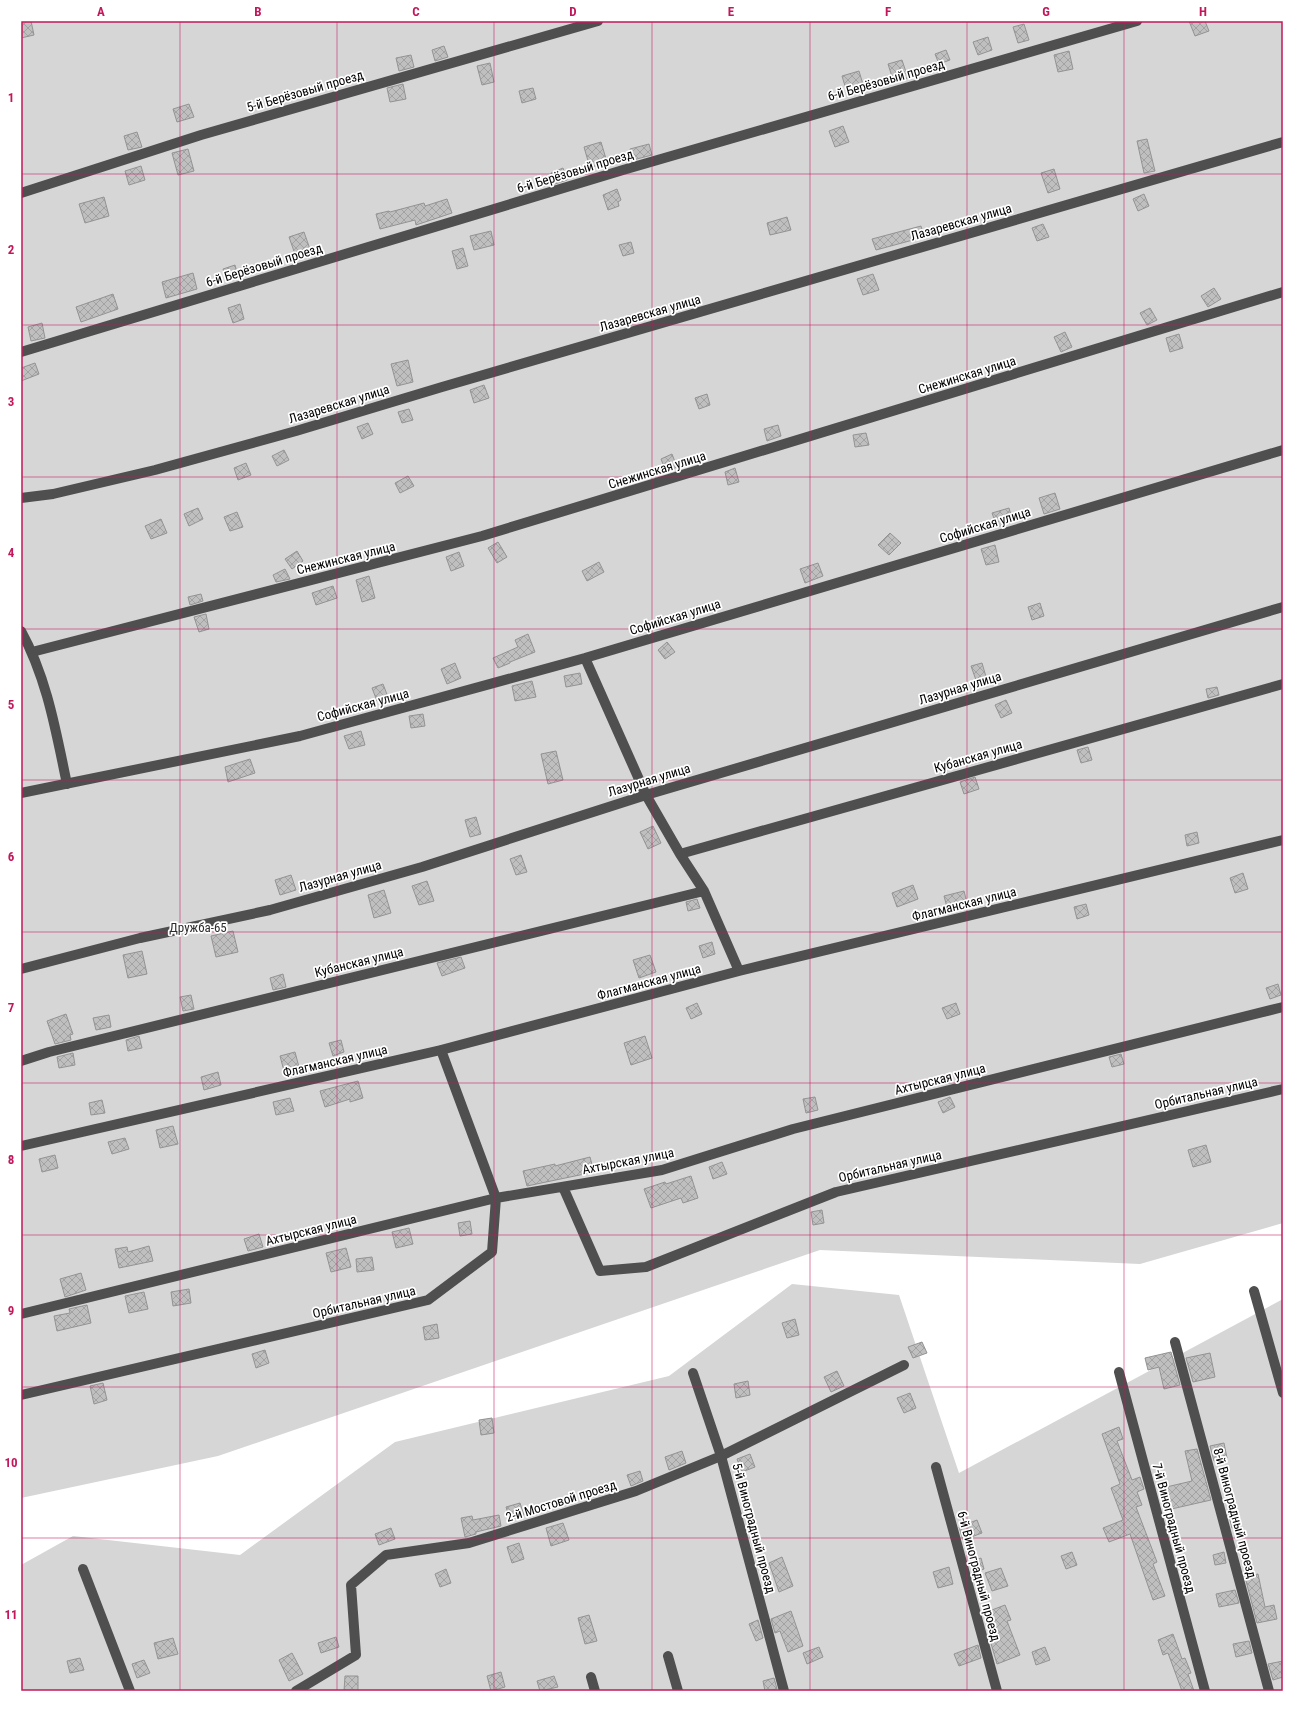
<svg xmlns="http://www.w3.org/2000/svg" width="1304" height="1712" font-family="'Roboto Condensed',sans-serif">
	<defs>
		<pattern id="building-cross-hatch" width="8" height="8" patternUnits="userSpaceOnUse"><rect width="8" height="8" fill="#bfbfbf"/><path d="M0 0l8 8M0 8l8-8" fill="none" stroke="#a2a2a2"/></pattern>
	</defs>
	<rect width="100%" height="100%" fill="#fff"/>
	<path fill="#d6d6d6" d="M21,21H1283V1223L1140,1264L820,1250L218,1456L21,1498Z
		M792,1284L899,1295L959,1473L1283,1299V1691H21V1565L73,1536L240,1555L395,1442L669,1376Z"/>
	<path fill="url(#building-cross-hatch)" stroke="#939393" d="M21,21H31L34,35L21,38Z
		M1189,21H1205L1209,31L1195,36Z
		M1024,24L1029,40L1018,43L1013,27Z
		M988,37L992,50L978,55L973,42Z
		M444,46L448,57L435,61L432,50Z
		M946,50L950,60L939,64L935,54Z
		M1069,51L1073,69L1058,72L1054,55Z
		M411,55L414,67L399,71L396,58Z
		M902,60L908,78L894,83L888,64Z
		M490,63L494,82L482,85L477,66Z
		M859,71L865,91L848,96L842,76Z
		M403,84L406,99L390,102L387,88Z
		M533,88L536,99L522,103L519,91Z
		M189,104L194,117L177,122L173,109Z
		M843,126L849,142L835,147L829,131Z
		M137,132L142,147L128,150L124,136Z
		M1147,139L1155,171L1144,173L1137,141Z
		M601,142L607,162L590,168L584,147Z
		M649,144L652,155L633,160L630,149Z
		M188,149L194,171L178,175L172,153Z
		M141,166L145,180L129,185L125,171Z
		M563,168L567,180L555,184L551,173Z
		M1054,169L1060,189L1048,193L1041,173Z
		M617,189L621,200L618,202L619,206L608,210L603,195Z
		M1144,194L1149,206L1138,211L1133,199Z
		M104,197L109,216L85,223L79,204Z
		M447,199L452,213L416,225L415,220L380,229L376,214L389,211L390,212L424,203L425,206Z
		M787,217L791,230L770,235L767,223Z
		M1043,224L1049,237L1037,241L1032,228Z
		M921,226L924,237L876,250L872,239Z
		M491,231L494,245L474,250L470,236Z
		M304,232L311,252L296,257L289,237Z
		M631,242L634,253L623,256L619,245Z
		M463,248L468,266L457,269L452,251Z
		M235,265L238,276L226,279L223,269Z
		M193,273L197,289L166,298L162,282Z
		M873,274L879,290L863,295L857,279Z
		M1214,288L1221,299L1208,307L1201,296Z
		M113,294L118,309L81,322L76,307Z
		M240,304L244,319L233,323L228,308Z
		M1150,308L1157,320L1147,325L1140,313Z
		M42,323L45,338L31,341L28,327Z
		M1065,332L1072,347L1061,352L1054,337Z
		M1179,334L1183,348L1170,352L1166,338Z
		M408,360L413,382L397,386L391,364Z
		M35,363L39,374L21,381V368Z
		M484,385L489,398L474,403L470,390Z
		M707,394L710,405L699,409L695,398Z
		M409,409L413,420L402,423L398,412Z
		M368,423L373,434L362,439L357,427Z
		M778,425L781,436L767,441L764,429Z
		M866,433L869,445L855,447L853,435Z
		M284,450L289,460L277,466L272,456Z
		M672,454L677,467L666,472L661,459Z
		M246,463L251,475L238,480L234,468Z
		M735,468L739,482L728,485L725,472Z
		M408,476L414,486L400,493L395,483Z
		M1055,493L1060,509L1044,514L1039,498Z
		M198,508L203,519L189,526L184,514Z
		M1009,508L1013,522L997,527L992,513Z
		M237,512L243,527L230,531L224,517Z
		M161,519L167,533L151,539L145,526Z
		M890,533L901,543L889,555L878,545Z
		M498,542L507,557L497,563L488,548Z
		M995,545L999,562L986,565L981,549Z
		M297,551L303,561L292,569L285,559Z
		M459,552L464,566L451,571L446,557Z
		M599,562L604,572L587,581L582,571Z
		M818,563L823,576L805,583L800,569Z
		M285,569L290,579L276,582L273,575Z
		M369,576L375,598L362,602L356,580Z
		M333,586L337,598L316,605L312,593Z
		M201,594L203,601L190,605L188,597Z
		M1040,603L1044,616L1032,620L1028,607Z
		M206,614L209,629L199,632L194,617Z
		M528,634L535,652L510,662V663L498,668L493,658L518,647L515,640Z
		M667,642L675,652L665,659L658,650Z
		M455,663L461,678L447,684L441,669Z
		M982,663L987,680L977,683L971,666Z
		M580,673L582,684L566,687L564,676Z
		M532,681L536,697L515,701L512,686Z
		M383,684L388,697L377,701L372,688Z
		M1217,687L1219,695L1208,698L1206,689Z
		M1006,700L1012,713L1001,718L995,705Z
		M423,714L425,726L411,728L409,716Z
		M361,731L365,745L349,749L344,736Z
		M1088,747L1092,760L1081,763L1077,750Z
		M556,751L563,780L548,784L541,754Z
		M250,759L255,773L228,782L225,767Z
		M975,777L979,789L964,794L960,782Z
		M476,817L481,834L470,837L465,820Z
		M653,826L661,843L648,849L640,832Z
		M1197,832L1199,843L1187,846L1185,835Z
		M521,855L527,872L516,875L510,859Z
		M1243,873L1248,889L1235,893L1230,878Z
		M291,875L296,890L280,895L275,880Z
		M427,881L434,901L419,905L412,886Z
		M913,885L918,899L897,907L892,893Z
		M384,890L391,913L374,918L368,895Z
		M964,891L968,907L948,911L944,896Z
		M697,899L700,908L688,911L686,902Z
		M1086,904L1089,915L1077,919L1074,907Z
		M233,931L238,952L216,957L211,936Z
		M712,942L715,954L703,958L699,946Z
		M142,951L147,974L128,978L123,955Z
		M650,955L656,972L639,978L633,960Z
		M461,957L465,968L442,976L437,963Z
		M283,974L286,987L273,990L270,978Z
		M1278,984L1281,995L1270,999L1266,988Z
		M191,995L194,1009L183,1011L180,997Z
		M697,1003L702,1014L691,1019L686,1008Z
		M956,1003L960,1014L947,1019L942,1008Z
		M66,1014L73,1034L70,1035L71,1040L55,1044L47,1021Z
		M109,1015L111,1027L96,1030L93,1018Z
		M139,1036L142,1048L128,1051L126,1040Z
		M645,1036L652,1058L631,1065L624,1043Z
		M341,1040L344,1052L333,1056L329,1043Z
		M295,1052L299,1067L284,1071L280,1056Z
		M73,1053L75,1065L59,1068L57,1057Z
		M1121,1054L1124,1064L1112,1067L1109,1057Z
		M218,1072L221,1085L204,1090L201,1077Z
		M358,1081L363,1098L350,1102V1099L325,1107L320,1091Z
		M815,1097L818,1110L806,1113L803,1099Z
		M950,1097L955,1107L943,1113L938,1102Z
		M290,1098L294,1111L276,1115L273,1102Z
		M102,1100L105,1113L91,1115L89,1103Z
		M173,1126L178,1144L160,1148L156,1130Z
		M125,1138L129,1149L112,1154L108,1142Z
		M1206,1145L1211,1162L1193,1167L1188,1150Z
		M55,1155L58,1168L42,1172L39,1159Z
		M590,1157L594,1172L527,1186L523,1171L555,1164V1166Z
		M722,1162L727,1174L713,1179L709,1167Z
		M691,1176L698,1198L683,1203L681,1198L651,1208L644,1189L665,1182L666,1184Z
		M822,1210L824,1223L813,1225L811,1212Z
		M470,1221L472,1234L460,1236L458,1223Z
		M409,1228L413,1244L396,1248L392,1232Z
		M259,1234L263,1247L248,1251L244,1239Z
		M149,1246L153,1261L119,1268L115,1249L127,1247L128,1252Z
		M346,1248L351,1267L331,1272L326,1253Z
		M372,1257L374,1270L357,1272L356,1259Z
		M81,1273L86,1290L65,1297L60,1279Z
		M189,1289L191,1303L173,1306L171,1292Z
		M144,1292L148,1309L129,1313L125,1296Z
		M87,1305L91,1323L57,1331L54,1316L70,1313L69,1309Z
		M795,1319L799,1335L787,1338L782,1323Z
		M437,1324L439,1338L425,1340L423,1327Z
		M922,1342L927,1353L913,1358L908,1347Z
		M265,1350L269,1363L256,1368L252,1354Z
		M1171,1352L1180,1385L1164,1389L1159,1367L1148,1370L1145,1358Z
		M1210,1353L1215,1377L1193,1382L1186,1358Z
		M837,1371L844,1386L831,1392L824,1377Z
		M748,1381L750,1395L736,1398L734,1384Z
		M103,1383L107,1400L94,1404L90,1386Z
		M910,1393L916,1408L904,1413L897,1398Z
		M492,1418L494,1433L481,1435L479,1420Z
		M1119,1427L1123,1439L1117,1441L1132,1480L1140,1477L1144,1489L1137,1492L1142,1505L1136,1507L1157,1562L1153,1564L1165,1596L1153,1600L1130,1534L1109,1542L1103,1528L1123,1520L1111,1488L1120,1484L1102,1434Z
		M1224,1443L1227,1458L1214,1461L1210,1446Z
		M1197,1449L1211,1500L1167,1510L1162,1488L1192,1481L1185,1451Z
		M682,1451L686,1463L669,1470L665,1457Z
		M750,1454L755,1467L742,1472L737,1459Z
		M640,1471L643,1481L631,1486L627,1475Z
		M520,1503L524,1515L510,1520L506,1507Z
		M1236,1510L1240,1526L1232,1528L1228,1512Z
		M499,1515L501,1526L476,1532V1534L465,1537L461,1518L472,1516L473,1520Z
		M977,1520L982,1533L963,1540L959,1527Z
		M563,1523L569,1540L551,1546L546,1528Z
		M391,1528L395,1539L379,1545L375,1534Z
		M519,1543L524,1559L512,1563L507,1547Z
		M1072,1552L1077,1565L1066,1569L1061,1556Z
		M1224,1552L1226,1563L1215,1565L1213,1555Z
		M782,1557L793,1586L779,1592L769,1563Z
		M981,1558L984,1569L974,1573L970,1562Z
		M949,1567L953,1584L938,1588L933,1572Z
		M1001,1568L1008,1586L992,1591L985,1573Z
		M446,1569L451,1583L440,1587L435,1574Z
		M1258,1574L1265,1607L1274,1605L1277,1619L1257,1623L1245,1577Z
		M1235,1590L1239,1603L1219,1607L1216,1594Z
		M1005,1605L1011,1620L1007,1621L1020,1655L997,1664L990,1640L993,1639L984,1613Z
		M791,1611L803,1646L788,1652L780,1631L775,1633L771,1619Z
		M589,1615L597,1641L585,1644L578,1618Z
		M758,1620L763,1638L756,1641L749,1624Z
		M1173,1634L1182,1659L1185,1658L1191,1673L1188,1674L1194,1691H1182L1168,1653L1163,1655L1158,1640Z
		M336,1637L339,1647L321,1653L318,1643Z
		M173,1638L178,1654L158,1659L154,1643Z
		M1249,1641L1252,1653L1236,1657L1233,1644Z
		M978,1645L981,1658L959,1666L954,1654Z
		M819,1647L823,1657L807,1664L803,1653Z
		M1045,1647L1050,1660L1036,1665L1032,1652Z
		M292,1653L303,1674L289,1681L279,1660Z
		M80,1658L84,1670L70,1673L67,1661Z
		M144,1660L150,1673L137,1678L132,1664Z
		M1283,1661V1677L1273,1680L1268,1664Z
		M501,1672L505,1687L491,1691L487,1676Z
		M345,1676H358V1691H344Z
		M554,1676L558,1687L540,1691L537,1681Z
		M774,1678L777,1689L765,1691L763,1681Z"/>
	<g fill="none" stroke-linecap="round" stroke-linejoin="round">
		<path stroke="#4f4f4f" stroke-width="10" d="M21,193L201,135L598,21
			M21,352L623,170L1137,21
			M21,498L53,494L155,470L296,431L442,387L1283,142
			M21,631C47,678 56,732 67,784
			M32,652L482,536L1283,292
			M585,658L646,795L680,854L704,891L739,971
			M21,793L300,736L585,658L1283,450
			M680,854L1283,684
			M21,969L140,938L270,910L422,867L646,795L1283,607
			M21,1061L49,1052L704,891
			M21,1146L441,1050L739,971L1283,840
			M563,1187L600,1271L646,1267L836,1192L1283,1089
			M1254,1291L1283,1393
			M21,1314L496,1198L662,1170L793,1129L1283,1007
			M1175,1342L1269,1691
			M1119,1372L1205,1691
			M693,1373L721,1456L784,1691
			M21,1395L428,1300L492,1252L496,1198L441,1050
			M936,1467L997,1691
			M83,1569L130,1691
			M668,1656L678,1691
			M591,1677L595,1691
			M296,1691L356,1655L351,1585L386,1555L469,1543L636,1491L721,1456L904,1365"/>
	</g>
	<path fill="none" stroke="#c2185b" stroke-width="1" stroke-opacity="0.55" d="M180,21V1691M337,21V1691M494,21V1691M652,21V1691M810,21V1691M967,21V1691M1124,21V1691M21,174H1283M21,325H1283M21,477H1283M21,629H1283M21,780H1283M21,932H1283M21,1083H1283M21,1235H1283M21,1387H1283M21,1538H1283"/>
	<g text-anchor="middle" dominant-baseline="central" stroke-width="3.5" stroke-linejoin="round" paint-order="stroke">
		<g font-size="13" fill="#000" stroke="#fff">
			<text transform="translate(886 80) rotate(-16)">6-й Берёзовый проезд</text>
			<text transform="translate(305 91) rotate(-16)">5-й Берёзовый проезд</text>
			<text transform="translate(575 171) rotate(-17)">6-й Берёзовый проезд</text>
			<text transform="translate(961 222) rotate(-16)">Лазаревская улица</text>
			<text transform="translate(264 265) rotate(-17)">6-й Берёзовый проезд</text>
			<text transform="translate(650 313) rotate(-16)">Лазаревская улица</text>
			<text transform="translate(967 375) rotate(-17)">Снежинская улица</text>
			<text transform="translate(339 404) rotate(-17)">Лазаревская улица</text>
			<text transform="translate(657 470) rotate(-17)">Снежинская улица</text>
			<text transform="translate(985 525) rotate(-17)">Софийская улица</text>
			<text transform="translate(346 558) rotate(-14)">Снежинская улица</text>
			<text transform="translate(675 617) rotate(-17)">Софийская улица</text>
			<text transform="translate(960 688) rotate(-17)">Лазурная улица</text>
			<text transform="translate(363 705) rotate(-15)">Софийская улица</text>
			<text transform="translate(978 756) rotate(-16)">Кубанская улица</text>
			<text transform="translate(649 780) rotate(-17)">Лазурная улица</text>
			<text transform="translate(340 876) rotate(-16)">Лазурная улица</text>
			<text transform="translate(964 904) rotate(-14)">Флагманская улица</text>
			<text transform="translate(359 962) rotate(-14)">Кубанская улица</text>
			<text transform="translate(649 982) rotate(-15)">Флагманская улица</text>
			<text transform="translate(335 1061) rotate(-13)">Флагманская улица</text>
			<text transform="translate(940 1079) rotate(-14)">Ахтырская улица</text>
			<text transform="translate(1206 1093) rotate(-13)">Орбитальная улица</text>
			<text transform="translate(628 1161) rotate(-11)">Ахтырская улица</text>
			<text transform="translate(890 1166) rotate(-13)">Орбитальная улица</text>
			<text transform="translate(311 1230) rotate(-14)">Ахтырская улица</text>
			<text transform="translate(364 1302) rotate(-13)">Орбитальная улица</text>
			<text transform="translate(561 1501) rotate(-17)">2-й Мостовой проезд</text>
			<text transform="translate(1235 1513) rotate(75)">8-й Виноградный проезд</text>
			<text transform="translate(754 1528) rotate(75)">5-й Виноградный проезд</text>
			<text transform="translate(1174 1528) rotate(75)">7-й Виноградный проезд</text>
			<text transform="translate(979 1576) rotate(75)">6-й Виноградный проезд</text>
		</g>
		<g font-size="13" fill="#2d2d2d" stroke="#fff">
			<text x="198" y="927">Дружба-65</text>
		</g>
	</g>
	<rect width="1304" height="1712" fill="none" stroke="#ffffff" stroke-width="44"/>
	<rect x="22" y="22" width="1260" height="1668" fill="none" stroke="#c2185b" stroke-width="1.5"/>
	<g font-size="13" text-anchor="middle" font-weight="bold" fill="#c2185b">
		<text x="101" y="16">A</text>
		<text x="258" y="16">B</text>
		<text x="416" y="16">C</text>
		<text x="573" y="16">D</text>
		<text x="731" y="16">E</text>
		<text x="888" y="16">F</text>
		<text x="1046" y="16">G</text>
		<text x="1203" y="16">H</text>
		<text x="11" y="102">1</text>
		<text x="11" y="254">2</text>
		<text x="11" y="406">3</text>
		<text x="11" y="557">4</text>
		<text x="11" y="709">5</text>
		<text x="11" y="861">6</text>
		<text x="11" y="1012">7</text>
		<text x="11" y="1164">8</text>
		<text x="11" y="1315">9</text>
		<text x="11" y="1467">10</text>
		<text x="11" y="1619">11</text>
	</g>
</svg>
